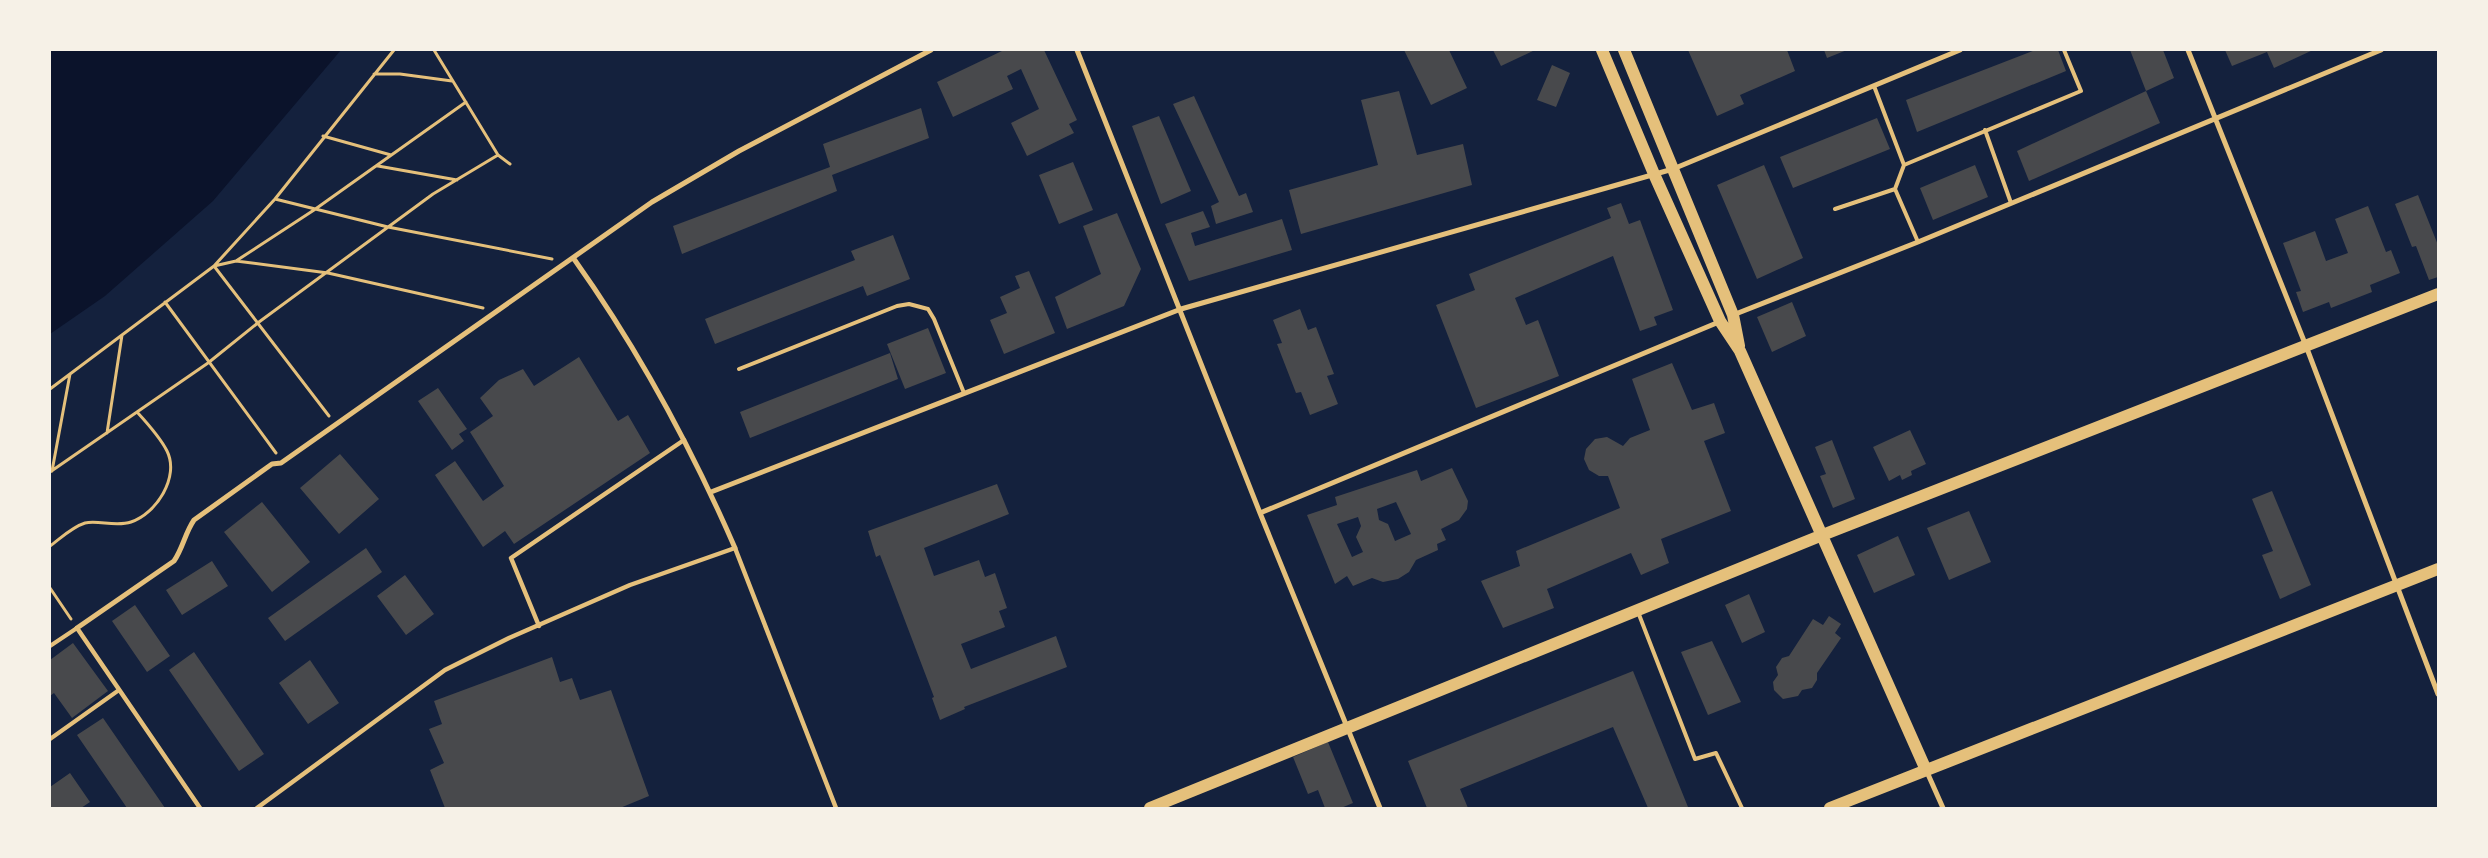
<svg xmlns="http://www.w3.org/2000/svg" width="2488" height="858" font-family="Literata,serif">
	<rect width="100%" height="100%" fill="#14213d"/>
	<path fill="#0b132b" d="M50,50H341L213,201L105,296L50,334Z"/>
	<path fill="#48494c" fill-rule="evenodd" d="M1004,50H1044L1077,120L1069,124L1074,133L1027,156L1011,123L1039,109L1021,69L1007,76L1013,89L953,117L937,82Z
		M1404,50H1449L1467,88L1431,105Z
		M1493,50H1535L1501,66Z
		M1688,50H1787L1795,71L1740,95L1744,104L1717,116Z
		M1824,50H1847L1827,58Z
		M2035,50H2058L2066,71L1917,132L1906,100Z
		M2130,50H2163L2174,78L2146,91Z
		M2225,50H2313L2274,68L2267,52L2232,66Z
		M1552,65L1570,73L1556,107L1537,100Z
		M1399,91L1417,155L1463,144L1472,185L1301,234L1289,190L1378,165L1361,100Z
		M2146,91L2160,123L2029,181L2017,151Z
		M1194,96L1239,196L1246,193L1253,212L1216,224L1211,206L1219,202L1173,104Z
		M921,108L929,138L832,175L837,191L682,254L673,226L830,167L823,144Z
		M1159,116L1191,191L1161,204L1132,126Z
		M1877,118L1890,149L1793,188L1780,157Z
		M1073,162L1093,210L1059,224L1039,175Z
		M1764,165L1803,258L1757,279L1717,185Z
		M1975,165L1988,197L1933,220L1920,188Z
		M2418,195L2438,245V277L2429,280L2416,246L2412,247L2395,204Z
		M1621,203L1629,224L1640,220L1673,310L1654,317L1657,325L1640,331L1613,256L1515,298L1526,325L1538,320L1559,376L1476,408L1436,305L1475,290L1469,274L1611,218L1607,208Z
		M2368,206L2386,252L2391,250L2400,273L2370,285L2372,292L2331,308L2329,302L2303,312L2296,292L2301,291L2283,243L2315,231L2326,261L2348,253L2335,219Z
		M1203,211L1210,227L1191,233L1195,246L1282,219L1292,250L1189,281L1165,224Z
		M1117,213L1141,269L1124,306L1067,329L1055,297L1101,274L1083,226Z
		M893,235L910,279L867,296L863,286L715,344L705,319L855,260L851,251Z
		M1029,271L1055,333L1004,354L990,320L1007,313L1000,297L1020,288L1015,276Z
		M1792,302L1806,336L1772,352L1757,317Z
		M1300,309L1308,330L1316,327L1334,374L1327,376L1338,404L1310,415L1301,392L1296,393L1277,344L1282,343L1273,320Z
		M928,328L946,373L905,389L887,344Z
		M890,353L898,379L750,438L740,412Z
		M579,357L618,421L628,415L650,453L514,544L505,531L483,547L435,475L455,461L483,501L504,486L470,432L493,416L480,398L499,380L523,369L534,386Z
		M1672,363L1692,410L1714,403L1725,433L1704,441L1731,511L1661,539L1669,563L1641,575L1631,553L1547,589L1554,608L1503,628L1481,581L1520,566L1516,551L1620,508L1608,476H1599L1589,470L1584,459L1586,449L1595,439L1607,437L1623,446L1630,438L1650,430L1632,379Z
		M438,388L467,429L459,434L464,441L452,450L418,401Z
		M1910,430L1926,464L1911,471L1912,475L1902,480L1900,475L1889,481L1873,447Z
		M1832,440L1855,499L1833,508L1820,476L1826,474L1815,447Z
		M340,454L379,499L339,534L300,488Z
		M1452,468L1468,501L1467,509L1459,520L1441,529L1446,540L1437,544L1438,550L1416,560L1409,572L1398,579L1383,582L1372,578L1353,586L1347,576L1335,584L1307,515L1337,505L1335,497L1417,470L1421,481ZM1396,502L1411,534L1395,541L1388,524L1379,520L1377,509ZM1358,517L1361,526L1356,537L1363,552L1352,557L1337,524Z
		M997,484L1009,514L924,548L934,576L979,560L985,577L995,573L1007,608L999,611L1005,627L961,644L971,669L1056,636L1067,667L964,707L965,709L940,720L932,698L934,697L880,555L876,557L868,531Z
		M2272,491L2311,585L2280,599L2262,555L2273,551L2252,499Z
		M262,502L310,562L272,592L224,532Z
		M1969,511L1991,562L1949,580L1927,528Z
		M1898,536L1915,575L1874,593L1857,555Z
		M366,548L382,572L285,641L268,618Z
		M212,561L228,586L182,615L166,590Z
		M405,575L434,614L406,635L377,596Z
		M1749,594L1765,632L1742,643L1725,605Z
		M135,605L170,656L147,672L112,621Z
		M1829,616L1841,624L1835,633L1841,638L1817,673V680L1812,688L1802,690L1798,696L1783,699L1774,690L1773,682L1778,675L1776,667L1782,658L1789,656L1813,619L1823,625Z
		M1712,641L1741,702L1708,715L1681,652Z
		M73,643L108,691L72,718L54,693L50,696V660Z
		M194,652L264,754L239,771L169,670Z
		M552,657L560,682L572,678L580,700L611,690L649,796L620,808H445L430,770L444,763L429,729L442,724L434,701Z
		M310,660L339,703L308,724L279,683Z
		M1633,671L1688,807L1648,808L1613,727L1460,789L1468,808H1427L1408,761Z
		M103,718L165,808H127L77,735Z
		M1328,742L1353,803L1341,808H1325L1318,790L1308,794L1293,757Z
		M70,773L90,802L81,808H50V787Z"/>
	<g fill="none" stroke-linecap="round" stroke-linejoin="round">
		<path stroke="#e5c07b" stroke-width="3" d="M434,50L498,155L510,164
			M374,74H400L452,81
			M323,136L391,155
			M378,166L457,180
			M275,199L388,227L552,259
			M236,261L328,273L483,308
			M165,302L276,453
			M50,389L214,266L275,199L394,50
			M329,416L214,266L236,261L314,210L466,102
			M107,433L122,335
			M52,471L70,374
			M50,472L208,363L259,322L433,194L498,155
			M50,546C61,538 72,527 85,523C98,520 116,527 131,522C156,514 180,477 167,451C160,437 148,424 137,412
			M50,588L71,619"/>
		<path stroke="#e5c07b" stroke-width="4" d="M1874,86L1904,165L1895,189L1918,242
			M1985,130L2011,203
			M1904,165L2081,91L2064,50
			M1835,209L1895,189
			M739,369L897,306L909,304L928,309L934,319L964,393
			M1638,612L1695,759L1716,753L1742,808
			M50,646L77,628
			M50,739L119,690"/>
		<path stroke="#e5c07b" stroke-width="4.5" d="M539,626L511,558L684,440
			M77,628L200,808
			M257,808L445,670L509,638L630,585L735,548L836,808"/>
		<path stroke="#e5c07b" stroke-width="5" d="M1077,50L1260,513L1380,808
			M2188,50L2306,346L2438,694
			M574,259C638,349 691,447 735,548
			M1733,315L1918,242L2381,50
			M711,492L1181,309L1673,169L1960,50
			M1260,513L1719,322
			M77,628L174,561C183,548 185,533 194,520L272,464L281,463L652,202L739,151L931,50
			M1927,772L1943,808"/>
		<path stroke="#e5c07b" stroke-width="12" d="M1602,50L1654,174L1720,321L1740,351L1926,770
			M1624,50L1733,315L1739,346
			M1150,808L1820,536L2438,294
			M1830,808L2438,569"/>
	</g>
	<rect width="2488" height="858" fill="none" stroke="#f6f1e7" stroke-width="102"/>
</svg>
